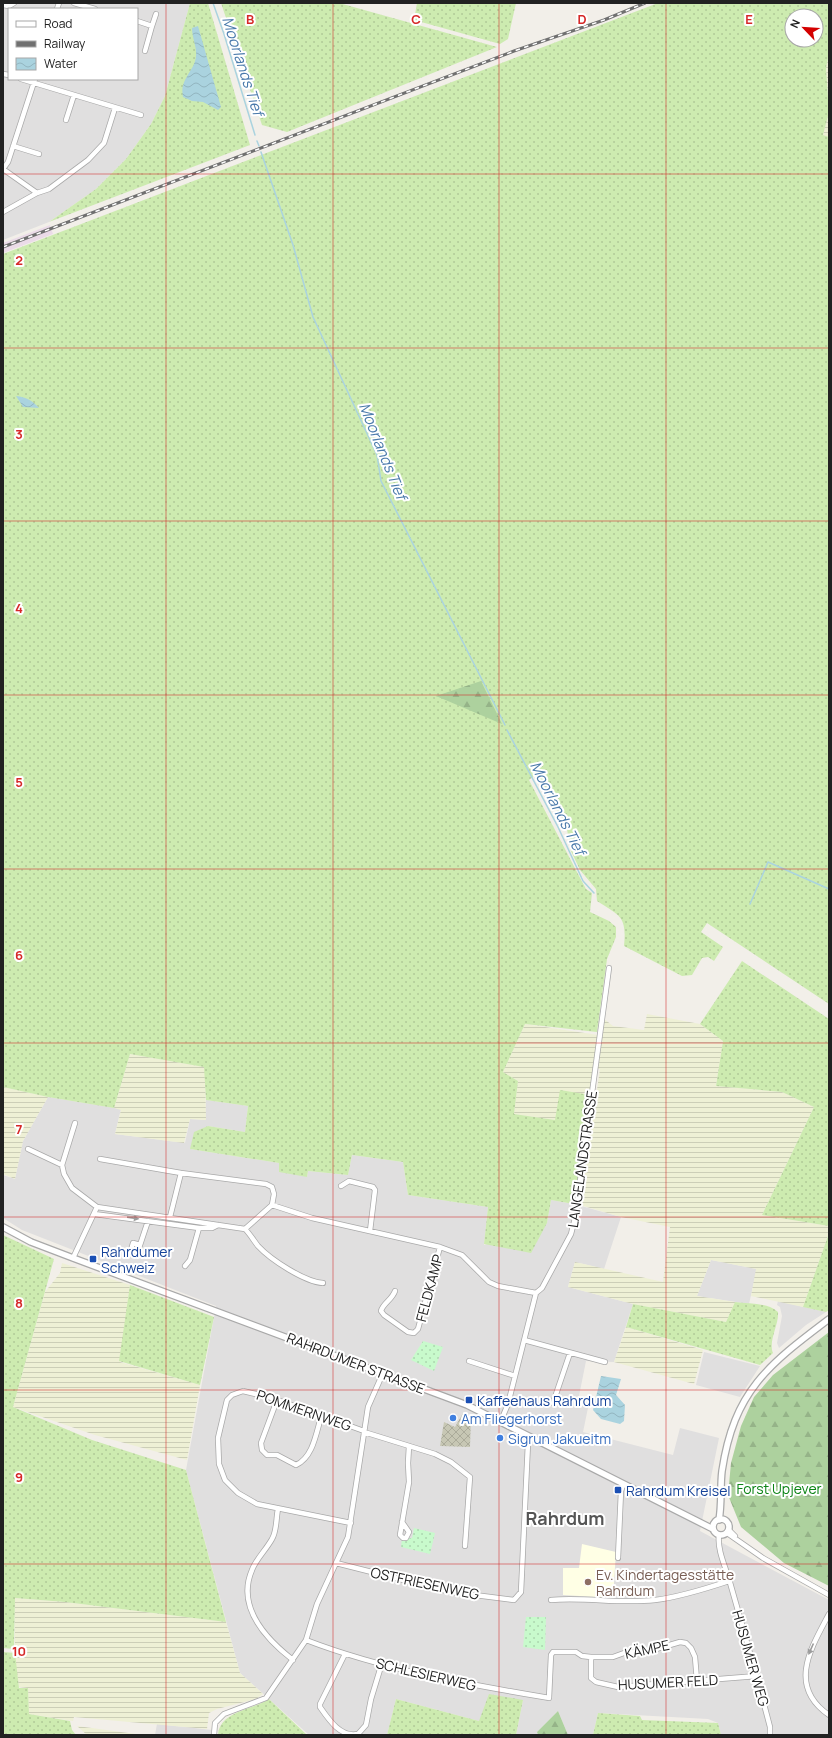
<svg xmlns="http://www.w3.org/2000/svg" width="832" height="1738" font-family="Manrope,sans-serif">
	<defs>
		<pattern id="construction-cross-hatch" width="8" height="8" patternUnits="userSpaceOnUse"><rect width="8" height="8" fill="#c7c7b4"/><path d="M0 0l8 8M0 8l8-8" fill="none" stroke="#abab9a"/></pattern>
		<pattern id="farmland-rules" width="6" height="5" patternUnits="userSpaceOnUse"><rect width="6" height="5" fill="#eef0d5"/><path d="M0 2.5h6" fill="none" stroke="#ccceb7"/></pattern>
		<pattern id="grass-dots" width="8" height="8" patternUnits="userSpaceOnUse"><rect width="8" height="8" fill="#cdebb0"/><path d="M2 2h.1M6 6h.1" fill="none" stroke="#b0c997" stroke-width="1.8" stroke-linecap="round"/></pattern>
		<pattern id="forest-firs" width="22" height="20" patternUnits="userSpaceOnUse"><rect width="22" height="20" fill="#add19e"/><path d="M5 1l3.5 6h-7zM16 11l3.5 6h-7z" fill="#95b388"/></pattern>
		<pattern id="park-dots" width="8" height="8" patternUnits="userSpaceOnUse"><rect width="8" height="8" fill="#c8facc"/><path d="M2 2h.1M6 6h.1" fill="none" stroke="#acd6af" stroke-width="1.8" stroke-linecap="round"/></pattern>
		<pattern id="water-waves" width="16" height="10" patternUnits="userSpaceOnUse"><rect width="16" height="10" fill="#aad3df"/><path d="M0 5q4-4 8 0t8 0" fill="none" stroke="#92b5bf"/></pattern>
	</defs>
	<rect width="100%" height="100%" fill="#f2efe9"/>
	<path fill="#e0dfdf" fill-rule="evenodd" d="M3,3H190L165,96L151,124L126,159L96,189L49,222L3,240ZM9,9H137V79H9Z
		M48,1097L121,1109L115,1134L185,1143L190,1119L205,1120L206,1100L248,1106L245,1132L208,1126L190,1149L279,1163L307,1177L308,1171L348,1175L352,1155L403,1162L408,1195L488,1207L484,1245L547,1223L551,1200L574,1204L621,1217L604,1269L575,1262L568,1287L633,1304L614,1362L586,1361L578,1401L589,1403L583,1432L673,1455L680,1428L719,1438L700,1531L829,1600V1735H721L718,1723L708,1719L598,1713L593,1735H568L558,1711L537,1732L538,1735H516L523,1700L479,1721L396,1699L387,1735H309L240,1673L186,1470L216,1306L22,1230L3,1218V1175L15,1179L23,1141Z
		M711,1260L757,1269L749,1304L697,1296Z
		M778,1301L826,1312L806,1325L779,1348L777,1343L782,1316L780,1307L777,1305Z
		M704,1352L760,1366L740,1397L696,1385Z
		M157,1724L212,1730L211,1735H155Z"/>
	<path fill="#ffffe5" d="M582,1544L616,1552L613,1598L563,1595V1568H579Z"/>
	<path fill="#ebdbe8" d="M50,225L53,234L3,253V243Z"/>
	<path fill="url(#construction-cross-hatch)" d="M463,1413L471,1416L470,1447L440,1446L444,1422L455,1427Z"/>
	<path fill="url(#farmland-rules)" d="M829,53V137L823,135L829,112L826,68Z
		M647,1014L700,1024L723,1041L716,1086L782,1092L814,1107L762,1215L829,1226V1233L803,1307L751,1296L756,1269L711,1260L697,1296L735,1302L726,1322L633,1304L568,1287L575,1262L663,1282L670,1227L621,1217L580,1205L600,1069H597L603,1018L613,1026L644,1030Z
		M525,1024L598,1035L590,1095L555,1120L514,1114L518,1081L503,1072Z
		M130,1054L205,1067L206,1120L190,1119L184,1143L115,1134L121,1110L114,1108Z
		M3,1087L48,1097L23,1141L15,1179L3,1174Z
		M62,1263L130,1285L120,1362L200,1385L187,1460L95,1435L13,1407L45,1292L60,1273Z
		M626,1327L703,1350L694,1384L614,1362Z
		M15,1598L65,1602L226,1622L240,1673L263,1694L256,1699L217,1709L209,1713L207,1729L74,1717L73,1721L29,1714L28,1688L19,1687L15,1660Z
		M77,1726L143,1735H87Z"/>
	<path fill="url(#grass-dots)" fill-rule="evenodd" d="M190,3H208L250,145L49,222L96,189L126,159L151,124L165,96Z
		M221,3H339L497,47L287,132L262,125Z
		M417,3H516L508,39L500,44L414,20Z
		M658,3H829V53L826,68L829,112L823,135L829,137V1004L707,923L701,932L723,947L714,961L708,957L702,958L692,975L682,976L624,946C627,916 620,916 597,901L596,889L580,870L571,851L566,824L535,775L529,780L578,874L586,889L592,893L590,912L609,921L616,927V937L607,959L597,1032L525,1024L503,1072L518,1081L514,1114L555,1120L560,1090L590,1095L574,1204L551,1200L547,1223L531,1253L484,1244L488,1207L408,1195L403,1162L352,1155L348,1175L308,1171L307,1177L279,1172V1163L190,1149L194,1132L208,1126L245,1132L248,1106L206,1100L204,1067L130,1054L114,1108L48,1097L3,1087V254ZM792,16H816V40H792Z
		M742,961L829,1019V1226L762,1215L814,1107L782,1092L716,1086L723,1041L700,1024Z
		M829,1233V1310L826,1312L803,1307Z
		M3,1235L54,1259L13,1407L92,1440L186,1470L226,1622L65,1602L15,1598L14,1649L3,1648Z
		M130,1285L214,1317L200,1385L119,1361Z
		M735,1302C749,1304 767,1302 778,1312C779,1325 768,1341 773,1353L760,1365L626,1327L633,1304L726,1322Z
		M3,1652L15,1653L19,1688H28L29,1714L70,1721L72,1730L76,1735H3Z
		M489,1694L523,1700L516,1735H387L396,1699L479,1721Z
		M269,1699L307,1735H218C220,1711 253,1710 269,1699Z
		M598,1713L640,1716L642,1720L718,1723L721,1735H593Z"/>
	<path fill="url(#forest-firs)" d="M481,681L502,724L436,696Z
		M829,1332V1586L784,1563L741,1527L728,1495L731,1463L741,1426L754,1397L773,1375Z
		M558,1711L568,1735H538L537,1732Z"/>
	<path fill="url(#park-dots)" d="M423,1341L443,1347L434,1371L411,1360Z
		M414,1528L435,1533L430,1554L401,1547L402,1539L412,1538Z
		M526,1617H546L545,1650L523,1647Z"/>
	<path fill="url(#water-waves)" d="M198,26L221,107L218,110L203,102L192,101L183,97C179,79 195,71 196,56C197,47 192,38 192,28Z
		M16,396C26,397 32,400 39,408L23,407Z
		M601,1376L621,1379L616,1395L625,1405L624,1421L620,1424L601,1419L593,1410Z"/>
	<g fill="none" stroke-linecap="round" stroke-linejoin="round">
		<path stroke="#aad3df" stroke-width="1.5" d="M213,3L224,34L255,135
			M257,141L259,146
			M261,152L293,245L313,317L377,455L381,481L505,725
			M507,730L558,827L583,881L594,893
			M750,904L768,862L829,889"/>
		<defs>
			<path id="minor" d="M74,3L95,9
				M3,5L9,6L14,3
				M57,9L59,3
				M137,21L152,26L145,51
				M152,26L156,14
				M3,74L9,75
				M21,79L141,115
				M66,120L74,95
				M13,146L39,154
				M3,169L8,162L35,79
				M3,169L37,193
				M3,212L37,193L49,189L88,160L104,143L115,108
				M75,1123L62,1165L64,1174L72,1188L97,1207L245,1229L272,1205
				M28,1149L62,1165
				M100,1159L181,1173L266,1184L272,1187L274,1194L272,1205
				M341,1186L349,1181L373,1187L375,1190L370,1231
				M272,1205L312,1218L440,1247L462,1255L489,1282L498,1286L536,1293
				M94,1214L199,1228H212L218,1225
				M170,1217L181,1173
				M245,1229C250,1234 254,1241 258,1246C271,1260 305,1282 323,1283
				M140,1245L138,1252L131,1250L133,1243L140,1245L148,1221
				M73,1258L97,1207
				M185,1266L190,1260L199,1228
				M395,1291C392,1300 383,1303 381,1311L384,1315L408,1332L414,1333L418,1329L440,1247
				M524,1340L605,1362
				M469,1361L515,1376
				M277,1400L261,1443L262,1450L267,1455H277L296,1465C313,1457 316,1434 321,1417
				M553,1403L570,1353
				M500,1423L508,1404L536,1293L542,1288L571,1234L575,1218L609,968
				M364,1432L435,1454L451,1462L470,1477L465,1546
				M278,1509C276,1518 277,1531 272,1539C266,1550 256,1559 252,1570C236,1607 266,1639 293,1660
				M402,1522L409,1532L406,1538H403L400,1535L409,1482L408,1463L409,1446
				M351,1523L257,1504L238,1493L225,1480L219,1464L218,1438L227,1400L232,1395L243,1391L272,1398L364,1431
				M729,1530L735,1536
				M727,1533L763,1558L829,1595
				M719,1535C717,1549 725,1566 729,1579C743,1628 757,1677 770,1727V1735
				M618,1558L621,1491L623,1485
				M336,1563L451,1592L514,1600L521,1592L528,1443L531,1438
				M551,1600C586,1597 620,1604 655,1600C680,1597 705,1589 729,1581
				M829,1614C811,1648 787,1686 829,1715
				M306,1640C384,1670 467,1684 549,1698L551,1655L553,1652H576L582,1656L591,1657V1678L596,1682L618,1687L757,1676
				M345,1654L320,1704V1707C329,1720 341,1738 358,1734L366,1725L371,1699L382,1663
				M591,1657H613L624,1653L649,1651L680,1642L686,1643L691,1648L695,1657L697,1681
				M214,1735L215,1723L224,1714L266,1698L306,1640L317,1604L348,1537L368,1407L383,1373"/>
			<path id="tertiary" d="M3,1227L31,1242L73,1258L467,1405L713,1529
				M713 1527a8 8 0 1 1 16 0a8 8 0 1 1-16 0Z
				M719,1520C722,1504 720,1487 722,1471C734,1391 768,1365 829,1319"/>
		</defs>
		<use href="#minor" stroke="#a9a9a9" stroke-width="6"/>
		<use href="#tertiary" stroke="#a9a9a9" stroke-width="8"/>
		<use href="#minor" stroke="#fff" stroke-width="4.5"/>
		<use href="#tertiary" stroke="#fff" stroke-width="5.5"/>
		<defs>
			<path id="rail" d="M3,247L514,51L604,20L645,3"/>
		</defs>
		<use href="#rail" stroke="#707070" stroke-width="3"/>
		<use href="#rail" stroke="#fff" stroke-width="1.5" stroke-dasharray="4.5" stroke-linecap="butt"/>
	</g>
	<defs><path id="oneway-solid" d="M-6-.8H1V-3.2L6.5 0L1 3.2V.8H-6Z"/></defs>
	<g fill="#9c9c9c">
		<use href="#oneway-solid" transform="translate(133 1218) rotate(8)"/>
		<use href="#oneway-solid" transform="translate(811 1649) rotate(114)"/>
	</g>
	<path fill="none" stroke="#d62828" stroke-width="1" stroke-opacity="0.55" d="M166,3V1735M333,3V1735M499,3V1735M666,3V1735M3,174H829M3,348H829M3,521H829M3,695H829M3,869H829M3,1043H829M3,1217H829M3,1390H829M3,1564H829"/>
	<g fill="#1a4fb4" stroke="#fff" stroke-width="1.5">
		<rect x="89" y="1255" width="8" height="8" rx="2"/>
		<rect x="465" y="1396" width="8" height="8" rx="2"/>
		<rect x="614" y="1486" width="8" height="8" rx="2"/>
	</g>
	<g fill="#3f7fe0" stroke="#fff" stroke-width="1.5">
		<circle cx="453" cy="1418" r="4"/>
		<circle cx="500" cy="1438" r="4"/>
	</g>
	<circle fill="#8d6e63" stroke="#fff" stroke-width="1.5" cx="588" cy="1582" r="4"/>
	<g text-anchor="middle" dominant-baseline="central" stroke-width="4" stroke-linejoin="round" paint-order="stroke">
		<g font-size="14" fill="#222" stroke="#fff">
			<text transform="translate(582 1159) rotate(-82)">LANGELANDSTRASSE</text>
			<text transform="translate(429 1288) rotate(-75)">FELDKAMP</text>
			<text transform="translate(356 1363) rotate(21)">RAHRDUMER STRASSE</text>
			<text transform="translate(304 1410) rotate(19)">POMMERNWEG</text>
			<text transform="translate(425 1583) rotate(12)">OSTFRIESENWEG</text>
			<text transform="translate(647 1649) rotate(-12)">KÄMPE</text>
			<text transform="translate(751 1658) rotate(74)">HUSUMER WEG</text>
			<text transform="translate(426 1674) rotate(13)">SCHLESIERWEG</text>
			<text transform="translate(668 1682) rotate(-3)">HUSUMER FELD</text>
		</g>
		<g font-size="14" fill="#164399" stroke="#fff" text-anchor="start">
			<text x="101" y="1251">Rahrdumer<tspan x="101" dy="16">Schweiz</tspan></text>
			<text x="477" y="1400">Kaffeehaus Rahrdum</text>
			<text x="626" y="1490">Rahrdum Kreisel</text>
		</g>
		<g font-size="14" fill="#366cbe" stroke="#fff" text-anchor="start">
			<text x="461" y="1418">Am Fliegerhorst</text>
			<text x="508" y="1438">Sigrun Jakueitm</text>
		</g>
		<g font-size="14" fill="#0c8416" stroke="#fff">
			<text x="779" y="1488">Forst Upjever</text>
		</g>
		<g font-size="14" fill="#785e54" stroke="#fff" text-anchor="start">
			<text x="596" y="1574">Ev. Kindertagesstätte<tspan x="596" dy="16">Rahrdum</tspan></text>
		</g>
		<g font-size="15" font-style="italic" fill="#4a7aab" stroke="#fff">
			<text transform="translate(243 66) rotate(72)">Moorlands Tief</text>
			<text transform="translate(383 451) rotate(68)">Moorlands Tief</text>
			<text transform="translate(558 808) rotate(63)">Moorlands Tief</text>
		</g>
		<g font-size="18" font-weight="bold" fill="#555" stroke="#fff">
			<text x="565" y="1518">Rahrdum</text>
		</g>
	</g>
	<g font-size="13" text-anchor="middle" font-weight="bold" fill="#d62828" stroke="#fff" stroke-width="4" stroke-linejoin="round" paint-order="stroke">
		<text x="250" y="24">B</text>
		<text x="416" y="24">C</text>
		<text x="582" y="24">D</text>
		<text x="749" y="24">E</text>
		<text x="19" y="265">2</text>
		<text x="19" y="439">3</text>
		<text x="19" y="613">4</text>
		<text x="19" y="787">5</text>
		<text x="19" y="960">6</text>
		<text x="19" y="1134">7</text>
		<text x="19" y="1308">8</text>
		<text x="19" y="1482">9</text>
		<text x="19" y="1656">10</text>
	</g>
	<rect width="832" height="1738" fill="none" stroke="#222222" stroke-width="8"/>
	<rect x="8" y="8" width="130" height="72" fill="#ffffff" stroke="#a7a7a7"/>
	<rect x="16" y="21" width="20" height="6" fill="#ffffff" stroke="#a7a7a7"/>
	<text x="44" y="28" font-size="12" fill="#222222">Road</text>
	<rect x="16" y="41" width="20" height="6" fill="#707070" stroke="#a7a7a7"/>
	<text x="44" y="48" font-size="12" fill="#222222">Railway</text>
	<rect x="16" y="58" width="20" height="12" fill="url(#water-waves)" stroke="#a7a7a7"/>
	<text x="44" y="68" font-size="12" fill="#222222">Water</text>
	<g transform="translate(804 28) rotate(295)"><circle r="19" fill="#ffffff" stroke="#a7a7a7"/>
	<path d="M0-3L7 15L0 10L-7 15Z" fill="#d40000"/>
	<text y="-6" font-size="11" font-weight="bold" text-anchor="middle" fill="#222222">N</text>
	</g>
</svg>
